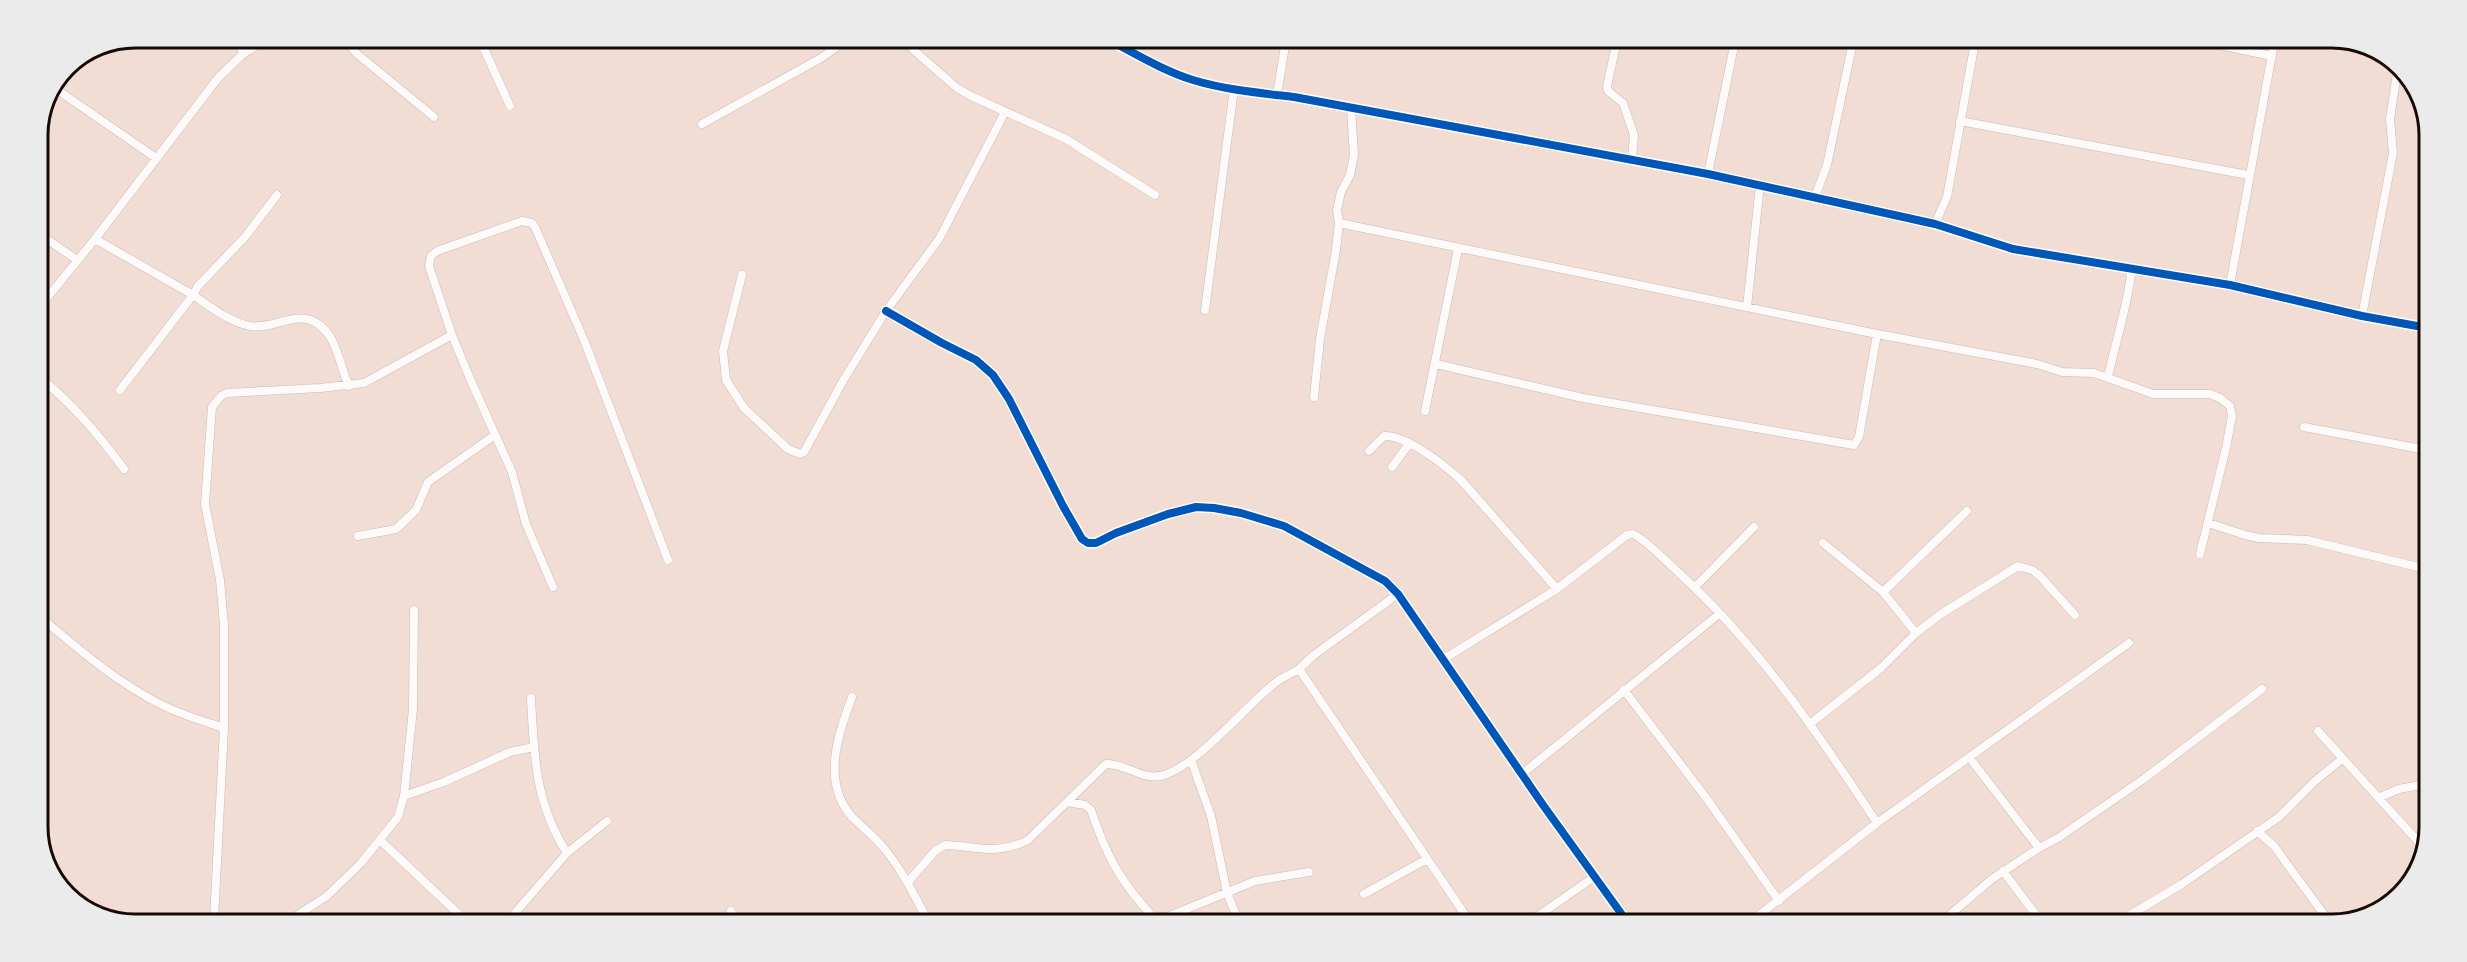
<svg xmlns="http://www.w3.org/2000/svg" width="2467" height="962" font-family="'Noto Serif',serif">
	<rect width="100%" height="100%" fill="#f2ddd4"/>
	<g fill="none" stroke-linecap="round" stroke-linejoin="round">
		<defs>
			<path id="minor" d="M236,38L244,53
				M343,38L356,53L434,117
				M479,38L510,106
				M901,39L957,88L971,96L1066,139L1155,195
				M1109,40C1136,54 1164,71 1193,80C1226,90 1260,93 1294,97L1708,174L1935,224L2013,249L2230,285L2362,316L2428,328
				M1617,41L1607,86L1608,91L1623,103L1634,135L1632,160
				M2205,42L2272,56
				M56,89L156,158
				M1277,95L1286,40
				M1960,121L2248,175
				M702,124L821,58L848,39
				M1708,174L1735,41
				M1815,197L1827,165L1853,42
				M1339,223L1877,334L2037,364L2062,372L2094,373L2153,394H2210L2220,398L2230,406L2232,416L2226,448L2200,554
				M1935,224L1947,197L1975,42
				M38,233L77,260
				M95,239L193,295L198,286L245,237L277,195
				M742,275L723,351L726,380L744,408L788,449L800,454L804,452L844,379L886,311L939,239L1005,112
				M2230,285L2274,43
				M1747,307L1760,185
				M38,309L95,239L218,78L244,53L270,38
				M1205,310L1234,89
				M886,311L942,343L976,360L993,375L1009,399L1063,506L1082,539L1088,543H1096L1116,533L1168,514L1196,507L1214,508L1241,513L1284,526L1385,581L1398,594L1543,805L1628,923
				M2362,316L2393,153L2390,119L2398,67
				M1436,364L1583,398L1854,445L1859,437L1877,334
				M38,376C72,403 98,434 124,469
				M2108,377C2116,340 2128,305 2132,267
				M120,390L193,295C211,307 229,322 250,326C273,330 298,309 318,324C337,336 340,367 349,386
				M1314,397L1320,339L1336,250L1339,223L1337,210L1341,192L1350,175L1354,155L1351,108
				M1425,411L1458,249
				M2304,427L2427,450
				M1369,451L1384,436C1407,435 1444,465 1461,480L1557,589
				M1392,467L1409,444
				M2208,523L2245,535L2259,538L2307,540L2426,569
				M358,536L396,529L416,510L428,482L495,435
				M1823,543L1883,592L1916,633
				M553,587L526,524L512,472L471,381L452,335L429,266L431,256L437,251L522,221L532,223L535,227L584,340L668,560
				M1695,587L1754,527
				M1883,592L1967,511
				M1398,594L1314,655L1299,669L1470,922
				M38,615C77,648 116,682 162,705C182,715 203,721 224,728
				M1442,660L1557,589L1627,535L1633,534C1649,542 1664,560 1678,572C1758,645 1818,733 1877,823
				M1624,690L1707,799L1779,901
				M852,697C838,735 821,782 852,817C862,827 873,835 882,846C902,869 914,895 928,921
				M531,698C534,756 535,803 567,853
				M1811,723L1881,668L1916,633L1941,614L2018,566L2032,570L2039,575L2075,615
				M2318,731L2424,848
				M1969,757L2039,848
				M1191,760L1211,816L1227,893L1239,922
				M1522,774L1719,614
				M404,796L444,782L510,752L534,747
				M2380,797L2399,789L2425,784
				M1068,802L1085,805L1091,810C1107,858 1121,883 1156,920
				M2257,831L2274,846L2331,924
				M380,840L465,920
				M2003,871L2043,924
				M908,882L935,851L945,845C977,846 996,856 1028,840L1106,764C1124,763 1143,780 1160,776C1197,768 1247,703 1279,680C1285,676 1293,673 1299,669
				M1364,894L1427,859
				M731,911L737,921
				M214,919L224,728V625L220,580L205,504L212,407L221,396L227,393L320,388L364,383L452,335
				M290,920L327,896L361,863L398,817L404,796L413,709L414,610
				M509,920L567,853L607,821
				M1155,922L1255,881L1309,872
				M1528,923L1594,877
				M1749,923L1877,823L2129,643
				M1939,924L1992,879L2039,848L2058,838L2145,778L2262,689
				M2115,924L2182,884L2279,817L2315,781L2342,759"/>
		</defs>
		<use href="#minor" stroke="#cbbab3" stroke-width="9"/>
		<use href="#minor" stroke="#fdfaf9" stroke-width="8"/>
		<defs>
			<path id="cycleway" d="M1109,40C1136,54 1164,71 1193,80C1226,90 1260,93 1294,97L1708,174L1935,224L2013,249L2230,285L2362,316L2428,328
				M886,311L942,343L976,360L993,375L1009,399L1063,506L1082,539L1088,543H1096L1116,533L1168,514L1196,507L1214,508L1241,513L1284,526L1385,581L1398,594L1543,805L1628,923"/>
		</defs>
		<use href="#cycleway" stroke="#fff" stroke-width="11"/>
		<use href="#cycleway" stroke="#0057b8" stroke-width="8"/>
	</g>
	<path d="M0 0H2467V962H0ZM135 48H2332A87 87 0 0 1 2419 135V827A87 87 0 0 1 2332 914H135A87 87 0 0 1 48 827V135A87 87 0 0 1 135 48Z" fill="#ecebeb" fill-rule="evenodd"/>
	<path fill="none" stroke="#170a06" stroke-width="3" d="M135 48H2332A87 87 0 0 1 2419 135V827A87 87 0 0 1 2332 914H135A87 87 0 0 1 48 827V135A87 87 0 0 1 135 48Z"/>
</svg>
